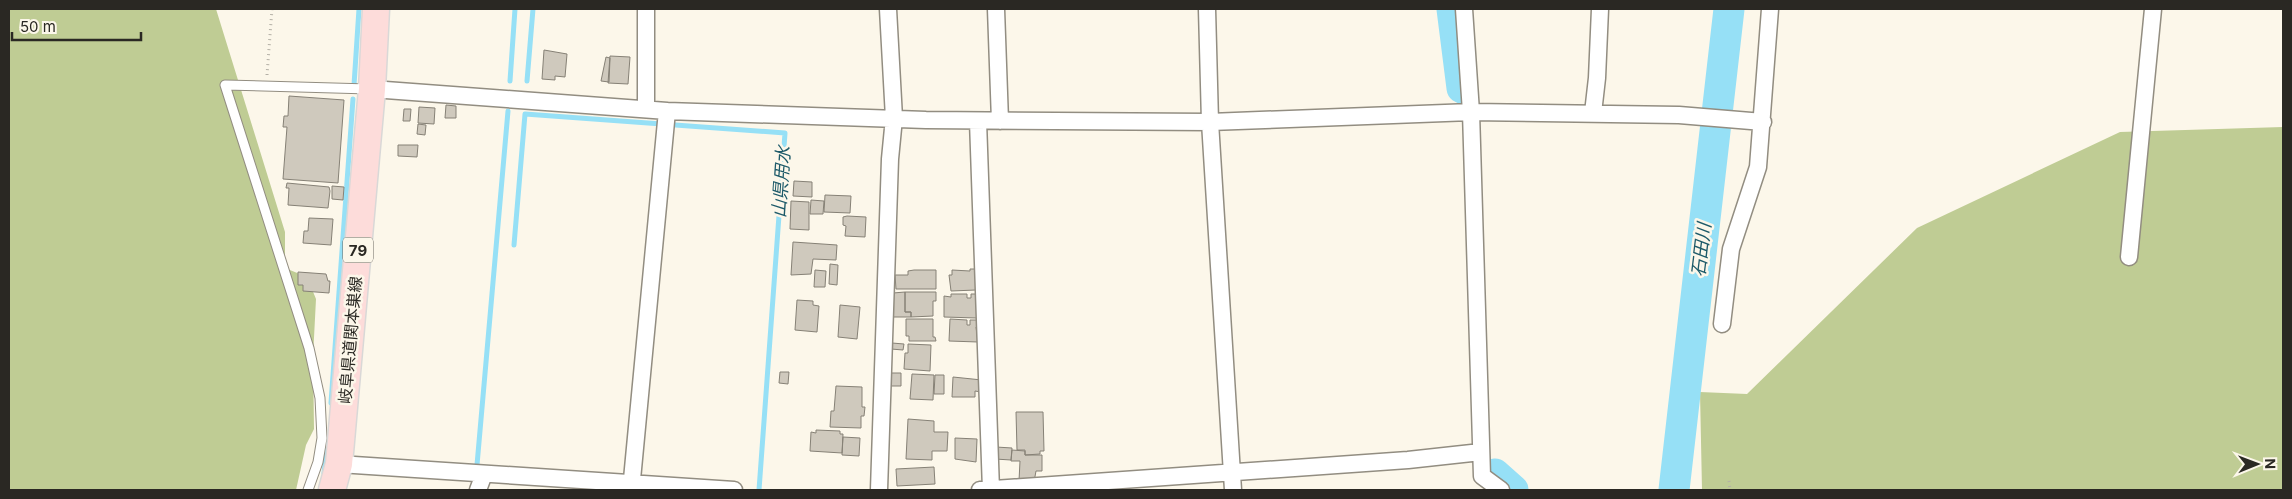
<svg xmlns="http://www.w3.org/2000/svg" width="2292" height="499" font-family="Inter,'Noto Sans JP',sans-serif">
	<rect width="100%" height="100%" fill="#fcf7ea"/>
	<path fill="#bfcc94" d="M9,9H216L285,232V268L307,277L316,299L313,357L314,429L306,445L296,490H9Z
		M2283,127V490H1702L1700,392L1747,394L1917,228L2120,132Z"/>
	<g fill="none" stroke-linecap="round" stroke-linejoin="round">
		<path stroke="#96e0f6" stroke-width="5" d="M510,81L515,9
			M527,81L533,9
			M354,85L359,9
			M514,245L525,114L785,133L759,490
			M331,403L353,99
			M477,465L508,111
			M324,473L328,439"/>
		<path stroke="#96e0f6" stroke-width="31" d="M1452,9L1462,88
			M1495,474L1513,490
			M1674,490L1729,9"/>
	</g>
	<path fill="#cfc9bd" stroke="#868176" d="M544,50L567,54L565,77L555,76V80L542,79Z
		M610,56L630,57L628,84L608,83Z
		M606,57L610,58L609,82L601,81Z
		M289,96L344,100L338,183L283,179L287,127H283L284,116H288Z
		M446,105L456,106V118H445Z
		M419,107L435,108L434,124L418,123Z
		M404,109H411L410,121H403Z
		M418,124L426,125L425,135L417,134Z
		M398,145H418L417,157L398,156Z
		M794,181L812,182V197L793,196Z
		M287,183L329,187L330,191L328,208L288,205L289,188H286Z
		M332,186L344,187L343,200L332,199Z
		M825,195L851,196L850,213L824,212Z
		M811,200L824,201L823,214H810Z
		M791,201L809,202V230L790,229Z
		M847,216L866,217L865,237L845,236L846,226L843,225V217Z
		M309,218L333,219L331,245L303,243L304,231H308Z
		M793,242L837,245L836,260L813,259L811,274L791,275Z
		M830,264L838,265L837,285L829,284Z
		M970,269H977L976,290L951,291L949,275H952V270L970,271Z
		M815,270L826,271L825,287H814Z
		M914,270H936V289H896L895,275H908V271Z
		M298,272L326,274L328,281H330L329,293L303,291V285H298Z
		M905,292H936V301H933V316L911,317V312H905Z
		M905,292V312H911V317H893V293Z
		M951,294H967V298H971V294H978L977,318L944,317V296L951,297Z
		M797,300L813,301V305L819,306L817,332L795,330Z
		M840,305L860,307L857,339L838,337Z
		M906,319H933V337H935L936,341H909V336H906Z
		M950,319L967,320V325H970V320H979V327H976L978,342L949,341Z
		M892,343L904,344L903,350L891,349Z
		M908,344L931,345L930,371L904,369L905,353H908Z
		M780,372H789L788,384L779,383Z
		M890,373H901V386H890Z
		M912,374L934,375L933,400L910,399Z
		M935,375H944V394H934Z
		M953,377L982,380L981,392L975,391V397H952Z
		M836,386L862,387V407H865L864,416H861V428L830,427L831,411H834Z
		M1016,412H1043L1044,451H1040V454L1025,455V450H1017Z
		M908,419L934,421V432H948L947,451H932V460L906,459Z
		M816,430L840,431V434H843L842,453L810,451L811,432L816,433Z
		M843,437L860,438L859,456L842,455Z
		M955,438L977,439L976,462L955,459Z
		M996,447L1012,448L1011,460L995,459Z
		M1012,450L1025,451V455H1042V471H1036L1034,482L1019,481L1020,461H1011Z
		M934,467L935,484L897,486L896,469Z"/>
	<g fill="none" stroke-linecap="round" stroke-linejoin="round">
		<defs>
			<path id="lane" d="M308,490L318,462L322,438L320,398L309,348L225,85L369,89"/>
			<path id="street" d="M996,9L1000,121
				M1207,9L1210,122L1233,490
				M1464,9L1471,112L1482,476L1501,490
				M372,89L667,111L926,120L1210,122L1471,112L1679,115L1763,122
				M646,109V9
				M1593,113L1597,78L1600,9
				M978,121L991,490
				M2129,257L2153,9
				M1722,324L1731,249L1758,167L1770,9
				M339,464L734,490
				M478,490L484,474
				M631,490L667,111
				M879,490L890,159L894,118L888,9
				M980,490L1408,460L1481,452"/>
			<path id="primary" d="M332,490L339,464L372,89L376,9"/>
		</defs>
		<use href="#lane" stroke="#928d81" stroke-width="11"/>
		<use href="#street" stroke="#928d81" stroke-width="19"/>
		<use href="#primary" stroke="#d9d8d7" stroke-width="29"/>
		<path stroke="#b4b0a6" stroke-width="3" stroke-dasharray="1 4" stroke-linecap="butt" d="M267,75L272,9
			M1729,481L1730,490"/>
		<use href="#lane" stroke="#fff" stroke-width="9"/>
		<use href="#street" stroke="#fff" stroke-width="16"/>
		<use href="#primary" stroke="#fddcda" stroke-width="26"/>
	</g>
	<g text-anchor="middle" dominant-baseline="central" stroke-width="5" stroke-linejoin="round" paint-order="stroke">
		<rect fill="#fcf7ea" stroke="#69665f" stroke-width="1" x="343" y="237.5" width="30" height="25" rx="4"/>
		<g font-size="15" font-weight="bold" fill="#2a2823">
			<text x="358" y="250">79</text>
		</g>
		<g font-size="16" fill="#2a2823" stroke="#fcf7ea">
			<text transform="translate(350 340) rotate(-85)">岐阜県道関本巣線</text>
		</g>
		<g font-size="18" font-style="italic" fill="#1d5a69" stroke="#fcf7ea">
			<text transform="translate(781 182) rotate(-86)">山県用水</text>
			<text transform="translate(1701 250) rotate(-83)">石田川</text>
		</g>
	</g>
	<rect width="2292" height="499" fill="none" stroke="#2a2823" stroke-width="20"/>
	<g transform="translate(2257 464) rotate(89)" stroke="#fcf7ea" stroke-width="4" paint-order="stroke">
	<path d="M0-4L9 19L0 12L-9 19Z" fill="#2a2823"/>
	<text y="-8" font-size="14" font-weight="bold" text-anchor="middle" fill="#2a2823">N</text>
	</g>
	<path d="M12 32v8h129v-8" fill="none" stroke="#2a2823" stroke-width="2.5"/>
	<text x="20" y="32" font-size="15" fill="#2a2823" stroke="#fcf7ea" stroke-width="4" paint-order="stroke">50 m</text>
</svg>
